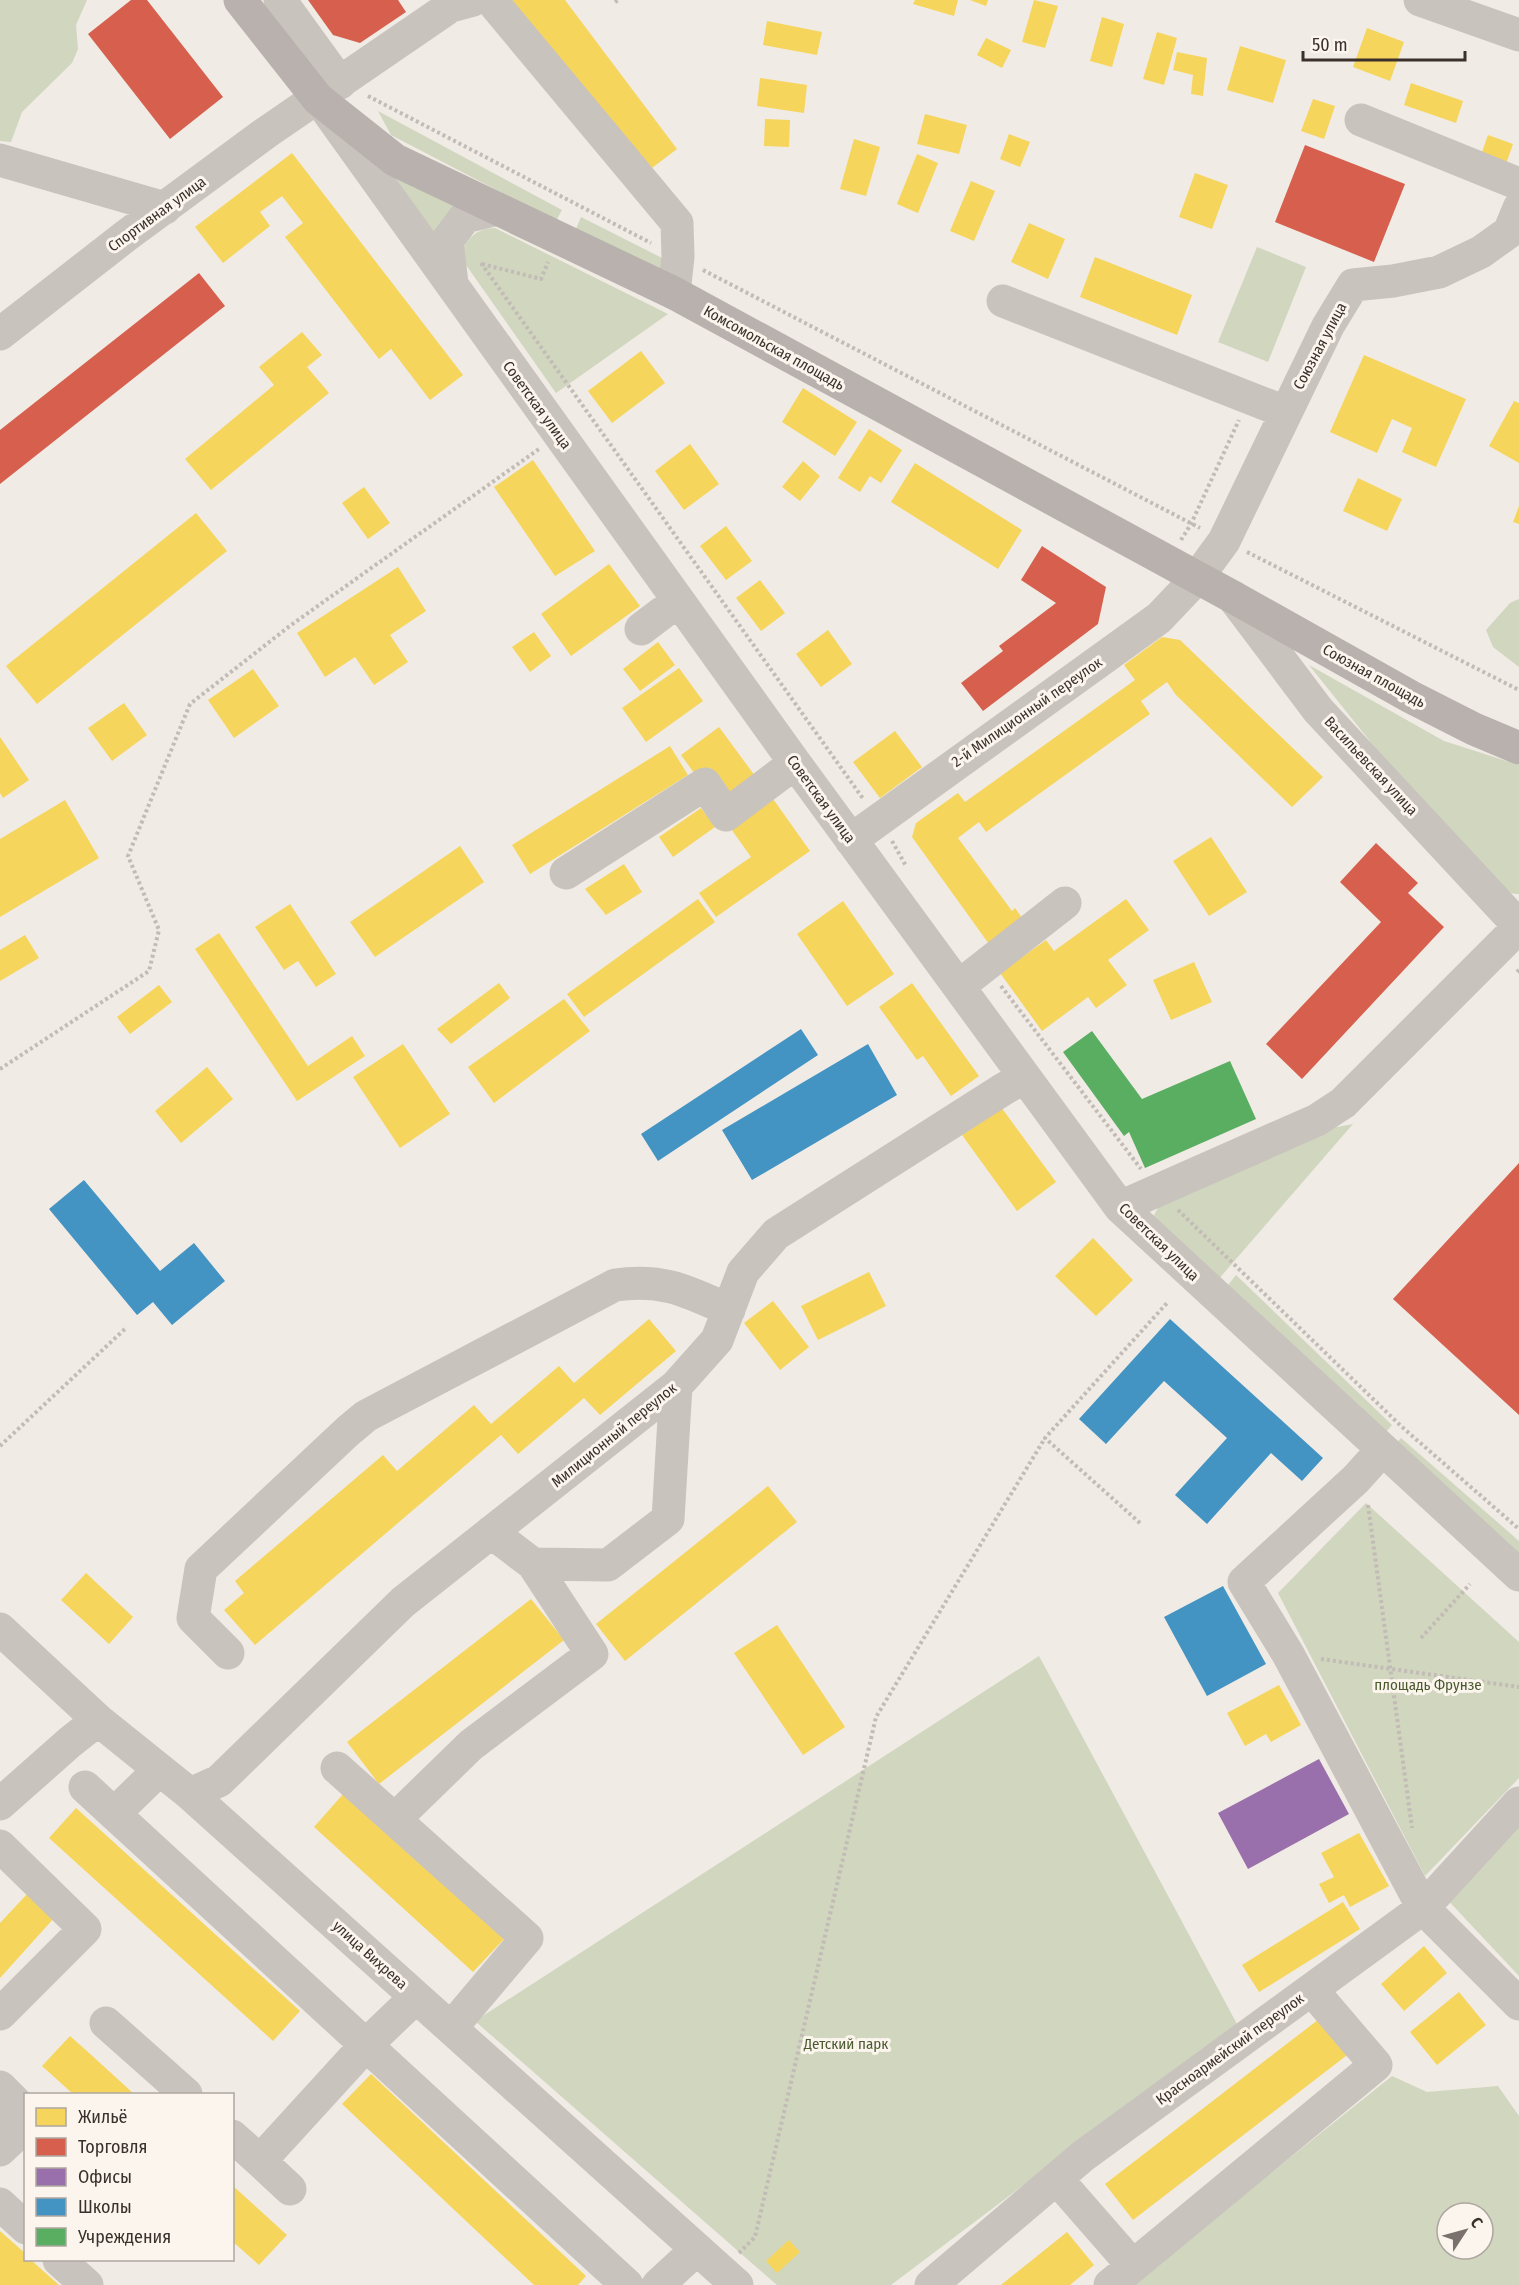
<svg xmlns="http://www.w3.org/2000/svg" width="1519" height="2285" font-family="'Fira Sans Condensed',sans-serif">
	<rect width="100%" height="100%" fill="#f0ebe5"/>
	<path fill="#d1d6bf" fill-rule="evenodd" d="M0,0H87L76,25L78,49L72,63L22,112L11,142L0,141Z
		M378,111L562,210L556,221L391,135Z
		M395,177L460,209L440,242Z
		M581,217L670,262L669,276L576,229Z
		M495,228L668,314L556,393L466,265L462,250C471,235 477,229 495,228Z
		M1257,247L1306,267L1268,362L1218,342Z
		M1519,599V667L1493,647L1486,630L1510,603Z
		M1309,665L1444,741L1519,765V894C1503,895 1485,878 1473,870Z
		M1353,1124L1217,1281L1153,1217L1159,1206L1321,1130Z
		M1236,1275L1392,1425L1382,1437L1225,1289Z
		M1401,1438L1519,1541V1563L1392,1448Z
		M1366,1503L1519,1642V1778L1425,1876L1278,1593Z
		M1039,1656L1237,2024L891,2285H777L475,2021Z
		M1519,1811V1976L1444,1896Z
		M1392,2076L1427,2092L1498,2086L1519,2116V2285H1131ZM1447,2213H1483V2249H1447Z"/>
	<path fill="#f6d55c" d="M512,0H565L677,149L644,174Z
		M915,0H958L954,16L913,4Z
		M970,0H988L986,6Z
		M1034,0L1058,6L1045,48L1022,42Z
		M1102,17L1124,24L1112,67L1090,61Z
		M767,21L822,32L817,55L763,45Z
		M1367,28L1404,42L1390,81L1353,67Z
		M1157,32L1177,38L1164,85L1143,79Z
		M986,38L1011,50L1002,68L977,55Z
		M1240,46L1286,60L1273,103L1227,90Z
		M1177,52L1207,58L1203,96L1191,94L1193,75L1173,70Z
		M760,78L807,85L804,113L757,106Z
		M1411,83L1463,101L1456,123L1404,105Z
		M1313,99L1335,106L1324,139L1301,131Z
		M925,114L967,125L959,154L917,144Z
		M765,119L790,120L789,147L764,146Z
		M1009,134L1030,142L1020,167L1000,159Z
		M1488,135L1513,144L1506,164L1481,155Z
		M854,139L880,147L866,196L840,189Z
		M292,153L463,375L430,400L391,349L379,359L285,237L303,223L282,196L260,212L270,226L223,263L195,227Z
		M917,154L938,163L918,213L897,204Z
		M1195,173L1228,185L1212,229L1179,217Z
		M971,181L995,191L974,241L950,231Z
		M1029,223L1065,239L1048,279L1011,262Z
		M1095,257L1192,295L1177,335L1080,297Z
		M302,332L322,355L307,367L329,393L211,490L185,459L274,385L259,367Z
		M641,351L665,383L612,423L588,391Z
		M1364,355L1466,399L1436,467L1402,452L1412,428L1392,419L1377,453L1330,432Z
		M803,388L857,422L835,456L782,422Z
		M1514,401L1519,403V463L1489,446Z
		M869,429L902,450L881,483L870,476L860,492L838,478Z
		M690,444L719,484L684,510L655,471Z
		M533,460L595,551L555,576L494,487Z
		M803,461L820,476L800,501L782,487Z
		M915,463L1022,530L998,569L891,502Z
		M1358,478L1402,499L1387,531L1343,511Z
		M364,487L390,523L368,539L342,503Z
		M1519,506V524L1513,522Z
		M196,513L227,551L37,704L6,666Z
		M726,526L752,561L726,580L700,546Z
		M609,564L640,606L571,656L541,614Z
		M398,567L426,611L390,635L408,662L374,685L355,657L325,677L297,633Z
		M760,580L785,613L761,631L736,598Z
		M828,630L852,664L821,687L796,654Z
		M534,632L551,656L530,672L512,647Z
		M1162,637L1180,640L1323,777L1292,807L1176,695L1167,682L1141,701L1150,714L986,832L979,822L958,838L1012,911L1015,908L1028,926L994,951L912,837L916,823L958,793L965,802L1135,680L1124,665Z
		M658,642L675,665L640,691L623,669Z
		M679,668L703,701L646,742L622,708Z
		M253,669L279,706L234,738L208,700Z
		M124,703L147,735L112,761L88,728Z
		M719,727L758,780L733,798L710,768L697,777L681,755Z
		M895,731L922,767L880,798L853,762Z
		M0,737L29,780L3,798L0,793Z
		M670,746L688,775L530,874L512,845Z
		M771,796L810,851L716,917L699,893L751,857L729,826Z
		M65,800L99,858L0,917V839Z
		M701,808L715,827L673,857L659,837Z
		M1211,837L1247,892L1209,916L1173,861Z
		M460,846L484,882L375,957L350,922Z
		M624,864L642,892L606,915L585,889Z
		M698,899L715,922L584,1017L567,994Z
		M1126,899L1149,930L1108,960L1127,985L1096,1008L1088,997L1042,1031L1000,973L1046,940L1054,951Z
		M843,901L894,974L847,1006L797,934Z
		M290,904L336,974L316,987L298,961L284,970L255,927Z
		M219,933L308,1066L352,1036L365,1056L297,1101L195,949Z
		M25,935L39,958L0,981V950Z
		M1194,962L1212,1002L1171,1020L1153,980Z
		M499,983L510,998L451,1044L437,1029Z
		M912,983L979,1076L951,1096L923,1056L917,1060L879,1007Z
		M159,985L172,1002L130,1034L117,1017Z
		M564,999L590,1031L494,1103L468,1067Z
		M403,1044L450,1114L400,1148L353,1077Z
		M207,1067L233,1099L181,1143L155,1111Z
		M1001,1107L1056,1182L1017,1211L962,1135Z
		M1093,1238L1133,1280L1096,1316L1055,1276Z
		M869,1272L886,1306L818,1340L801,1306Z
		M773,1301L809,1347L780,1370L744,1323Z
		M649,1319L676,1351L600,1415L584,1398L518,1454L501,1435L255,1645L224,1610L244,1593L235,1581L383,1455L397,1471L474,1405L491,1424L559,1366L574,1383Z
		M768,1486L797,1522L625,1661L596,1624Z
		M86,1573L133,1617L109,1644L61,1600Z
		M531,1599L564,1640L379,1784L347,1742Z
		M777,1625L845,1727L803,1755L734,1653Z
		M1279,1685L1301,1725L1271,1742L1266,1734L1245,1746L1227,1713Z
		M344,1793L504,1939L473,1972L314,1827Z
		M76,1808L300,2011L273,2041L49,1838Z
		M1359,1833L1389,1886L1350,1907L1344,1895L1329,1903L1319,1884L1334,1877L1321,1853Z
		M28,1893L55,1917L0,1978V1923Z
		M1343,1902L1360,1929L1259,1992L1242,1965Z
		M1424,1946L1447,1973L1404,2011L1381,1984Z
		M1459,1992L1486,2025L1437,2065L1410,2032Z
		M1323,2016L1351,2052L1133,2220L1105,2184Z
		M70,2036L88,2052L134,2094H73L42,2066Z
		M371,2074L586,2276L578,2285H534L342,2104Z
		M232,2185L287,2235L259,2265L232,2241Z
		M0,2231L26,2254V2260H31L59,2285H0Z
		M1067,2232L1094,2265L1070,2285H1001Z
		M789,2240L800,2252L777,2273L766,2261Z"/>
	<path fill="#d6604d" d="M131,0H147L223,97L170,139L88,34Z
		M308,0H398L406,12L360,43L333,35Z
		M1305,145L1405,184L1374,262L1275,222Z
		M199,273L225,306L0,484V430Z
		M1042,546L1106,587L1098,624L983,711L961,683L1003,651L999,646L1056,603L1021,580Z
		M1376,843L1418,883L1408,893L1444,927L1302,1079L1266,1044L1381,922L1340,882Z
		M1519,1163V1415L1393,1299Z"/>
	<path fill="#9970ab" d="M1319,1759L1349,1814L1248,1869L1218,1813Z"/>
	<path fill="#4393c3" d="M801,1029L818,1055L658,1161L641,1134Z
		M868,1044L897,1095L752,1180L722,1130Z
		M84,1180L160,1271L194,1243L225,1281L172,1325L153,1302L137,1315L49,1209Z
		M1170,1319L1323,1458L1302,1481L1271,1453L1207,1524L1175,1495L1227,1438L1164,1381L1106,1444L1079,1419Z
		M1223,1586L1266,1664L1207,1696L1164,1617Z"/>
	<path fill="#5aae61" d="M1092,1031L1142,1099L1230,1061L1256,1119L1145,1168L1129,1132L1124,1136L1063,1052Z"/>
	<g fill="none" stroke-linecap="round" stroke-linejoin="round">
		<path stroke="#c2bbb6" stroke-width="4" stroke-dasharray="3 3" stroke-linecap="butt" d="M615,2L618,0
			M368,96L651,243
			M481,263L864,800
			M482,264L541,279L548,262
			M703,270L1200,528
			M1181,540L1191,524L1239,420
			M1247,552L1519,690
			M892,841L906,866
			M1517,972L1519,970
			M1001,986L1141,1169
			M0,1069L149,971L159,930L128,856L190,704L291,625L539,449
			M1178,1210L1402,1427L1519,1529
			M0,1446L127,1327
			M1368,1505L1412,1828
			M1140,1523L1045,1438L1167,1303
			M1421,1638L1470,1584
			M1321,1659L1519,1687
			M739,2253L755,2237L876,1717L1045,1438"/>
		<path stroke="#c9c3be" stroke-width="33" d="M280,0L340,83
			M491,0L677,223L678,257L674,293
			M1420,0L1519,35
			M328,112L795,763L1120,1207L1519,1575
			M1361,120L1519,184
			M0,160L165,208
			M452,284L447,241L465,217L498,209
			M1003,301L1285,412
			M0,334L127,235L267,132L451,6L473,0
			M1233,597L1318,710L1519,926
			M641,629L678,601
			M851,840L1159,618L1197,578L1224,541L1328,326L1353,285L1393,281L1439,272L1481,252L1509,232L1519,208
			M566,873L705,784L726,815L795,763
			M959,986L1065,903
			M1120,1207L1317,1120L1343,1103L1519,927
			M1382,1450L1356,1479L1244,1582L1288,1654L1423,1908L1519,2004
			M491,1532L533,1564L608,1565L668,1519L676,1386
			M0,1629L98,1720L190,1794L737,2285
			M228,1653L193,1618L201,1569L348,1431L366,1416L615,1285C662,1278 687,1291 729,1310
			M337,1768L527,1938L451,2028
			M85,1787L627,2285
			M190,1794L219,1781L403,1602L676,1386L717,1340L743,1272L776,1234L1002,1090L1024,1077
			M0,1804L70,1742L98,1720
			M114,1814L159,1770
			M395,1819L471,1745L592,1654L533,1564
			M0,1846L85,1929L0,2014
			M106,2023L186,2094
			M0,2087L15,2102L17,2134L0,2150
			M232,2136L260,2161L366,2045L416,1997
			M260,2161L290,2189
			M1057,2179L1133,2266
			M0,2204L26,2228
			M59,2260L87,2285
			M658,2285L697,2249
			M931,2285L1083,2156L1423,1908L1519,1803
			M1110,2285L1376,2065L1312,1990"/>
		<path stroke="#b8b1ad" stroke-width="33" d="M240,0L318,99L395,160L674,293L1233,597L1411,697L1474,729L1519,748"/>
	</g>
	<g text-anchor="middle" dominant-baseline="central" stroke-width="6" stroke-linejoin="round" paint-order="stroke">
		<g font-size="15" fill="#3b302b" stroke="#fbf5ee">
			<text transform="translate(157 214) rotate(-36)">Спортивная улица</text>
			<text transform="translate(1320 346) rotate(-62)">Союзная улица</text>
			<text transform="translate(774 348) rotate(29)">Комсомольская площадь</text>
			<text transform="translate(537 405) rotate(54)">Советская улица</text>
			<text transform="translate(1374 676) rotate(29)">Союзная площадь</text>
			<text transform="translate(1027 712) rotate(-35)">2-й Милиционный переулок</text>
			<text transform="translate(1371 766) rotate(47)">Васильевская улица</text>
			<text transform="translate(821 799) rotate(54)">Советская улица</text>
			<text transform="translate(1159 1242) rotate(44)">Советская улица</text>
			<text transform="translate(614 1435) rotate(-39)">Милиционный переулок</text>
			<text transform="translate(370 1955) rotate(42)">улица Вихрева</text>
			<text transform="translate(1230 2049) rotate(-36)">Красноармейский переулок</text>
		</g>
		<g font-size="15" fill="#4a5a2e" stroke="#fbf5ee">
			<text x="1428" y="1685">площадь Фрунзе</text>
			<text x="846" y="2044">Детский парк</text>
		</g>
	</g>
	<rect x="24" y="2093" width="210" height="168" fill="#fbf5ee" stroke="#aea6a0" stroke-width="1.5"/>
	<rect x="36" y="2108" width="30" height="18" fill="#f6d55c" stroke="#aea6a0" stroke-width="1.5"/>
	<text x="78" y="2123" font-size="18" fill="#3b302b">Жильё</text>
	<rect x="36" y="2138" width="30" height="18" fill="#d6604d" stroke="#aea6a0" stroke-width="1.5"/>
	<text x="78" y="2153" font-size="18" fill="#3b302b">Торговля</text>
	<rect x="36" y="2168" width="30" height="18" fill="#9970ab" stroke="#aea6a0" stroke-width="1.5"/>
	<text x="78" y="2183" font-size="18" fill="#3b302b">Офисы</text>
	<rect x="36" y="2198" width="30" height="18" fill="#4393c3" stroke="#aea6a0" stroke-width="1.5"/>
	<text x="78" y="2213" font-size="18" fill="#3b302b">Школы</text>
	<rect x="36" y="2228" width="30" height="18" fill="#5aae61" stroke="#aea6a0" stroke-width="1.5"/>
	<text x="78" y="2243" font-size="18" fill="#3b302b">Учреждения</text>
	<g transform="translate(1465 2231) rotate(54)"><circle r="28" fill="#fbf5ee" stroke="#aea6a0" stroke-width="1.5"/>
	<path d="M0-4.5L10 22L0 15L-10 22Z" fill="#7a716c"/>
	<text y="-9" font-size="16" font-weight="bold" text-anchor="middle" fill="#3b302b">С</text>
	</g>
	<path d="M1303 51v9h162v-9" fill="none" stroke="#3b302b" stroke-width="3"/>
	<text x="1312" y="51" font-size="18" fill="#3b302b" stroke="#fbf5ee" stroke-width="4.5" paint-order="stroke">50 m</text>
</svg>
